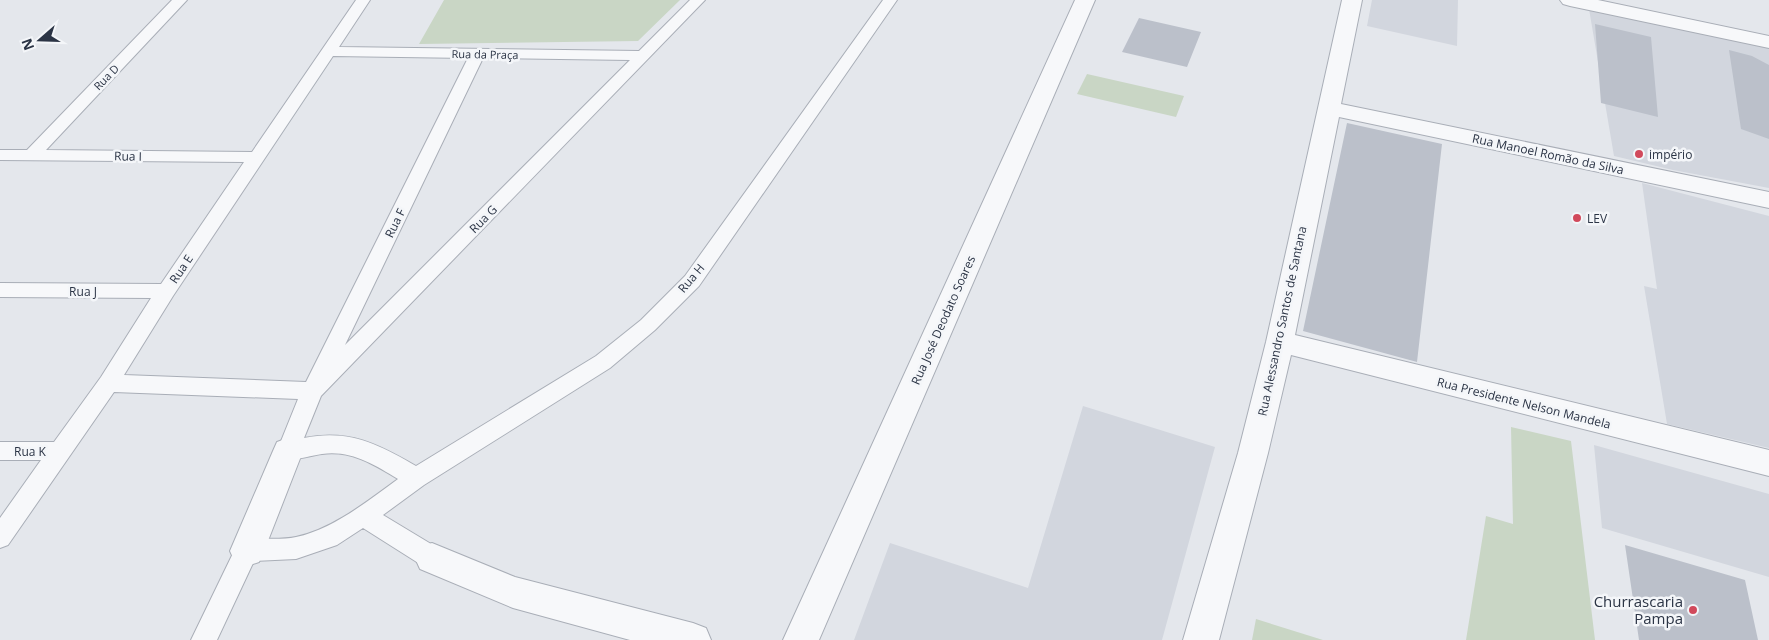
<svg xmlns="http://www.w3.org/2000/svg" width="1769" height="640" font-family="'Open Sans',sans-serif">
	<rect width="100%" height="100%" fill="#e4e7ec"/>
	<path fill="#d2d6de" d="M1372,0H1458L1457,46L1367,26Z
		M1589,9L1769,47V188L1673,170L1614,156Z
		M1642,183L1769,216V448L1667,424L1644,286L1657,289Z
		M1083,406L1215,447L1162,640H854L890,543L1028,588Z
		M1594,445L1769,494V577L1602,528Z"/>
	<path fill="#c9d6c5" d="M444,0H680L638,41L419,44Z
		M1087,74L1184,96L1176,117L1077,94Z
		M1511,427L1571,441L1595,640H1466L1486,516L1513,524Z
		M1256,619L1323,640H1252Z"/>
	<path fill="#bbc0ca" d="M1139,18L1201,32L1187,67L1122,52Z
		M1595,24L1651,37L1658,117L1601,103Z
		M1729,50L1752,56L1769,65V139L1741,129Z
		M1347,123L1442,144L1417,362L1303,331Z
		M1625,545L1745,580L1758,640H1639Z"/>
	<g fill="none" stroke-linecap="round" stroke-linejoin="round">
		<defs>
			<path id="service" d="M172,0H187L46,150L252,152L356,0H370L339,47L639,51L690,0H705L321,396L304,438C349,429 378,444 416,466L596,356L641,320L685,276L883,0H897L699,286L655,330L610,368L424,485L383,515L441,550L444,558L441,566L432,569L423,566L363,528L337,545L296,559L254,561L217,640H191L238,543C257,536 277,541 296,537C332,530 369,500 398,479C373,464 351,450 322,454C308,456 294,462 280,458L277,451L298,399L114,392L8,545L0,548V518L41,460H0V442H54L101,377L151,298L0,297V283L161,284L244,162L0,160V150H27ZM333,56L468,58L306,382L124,375L173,296ZM483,58L630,60L345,345Z"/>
			<path id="minor" d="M1075,0H1095L819,640H783Z
				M1342,0H1362L1341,104L1769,192V208L1339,117L1295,335L1769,450V476L1291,355L1268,453L1219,640H1183L1238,453L1266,342Z
				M1560,0H1598L1769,36V48L1570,6L1563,4Z
				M288,438L299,442L303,451L264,551L259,562L247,566L235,562L230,551L273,451L277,442Z
				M432,543L515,577L693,623L706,628L711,640H630L513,608L420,569L415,558L420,547Z"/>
		</defs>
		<use href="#service" stroke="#a9aeb7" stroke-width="2"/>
		<use href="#minor" stroke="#a9aeb7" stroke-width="2"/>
		<use href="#service" fill="#f7f8fa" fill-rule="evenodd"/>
		<use href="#minor" fill="#f7f8fa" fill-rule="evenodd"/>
	</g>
	<g fill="#d1495b" stroke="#f4f6f9" stroke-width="2">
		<circle cx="1639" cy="154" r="5"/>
		<circle cx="1577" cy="218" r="5"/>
		<circle cx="1693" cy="610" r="5"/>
	</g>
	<g text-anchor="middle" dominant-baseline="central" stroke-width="5" stroke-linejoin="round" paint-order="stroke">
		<g font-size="11" fill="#2b3445" stroke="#f4f6f9">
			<text transform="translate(485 54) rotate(1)">Rua da Praça</text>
			<text transform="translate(106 77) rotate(-46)">Rua D</text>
		</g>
		<g font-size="12" fill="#2b3445" stroke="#f4f6f9">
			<text transform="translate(1548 154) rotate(12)">Rua Manoel Romão da Silva</text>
			<text transform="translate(128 156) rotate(1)">Rua I</text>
			<text transform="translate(483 219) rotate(-45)">Rua G</text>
			<text transform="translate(395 223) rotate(-64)">Rua F</text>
			<text transform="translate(181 269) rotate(-56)">Rua E</text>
			<text transform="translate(691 278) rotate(-50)">Rua H</text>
			<text x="83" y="291">Rua J</text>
			<text transform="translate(943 320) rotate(-66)">Rua José Deodato Soares</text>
			<text transform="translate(1282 321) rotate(-78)">Rua Alessandro Santos de Santana</text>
			<text transform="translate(1524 403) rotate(14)">Rua Presidente Nelson Mandela</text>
			<text x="30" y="451">Rua K</text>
		</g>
		<g font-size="12" fill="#2b3445" stroke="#f4f6f9" text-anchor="start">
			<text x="1649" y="154">império</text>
			<text x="1587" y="218">LEV</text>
		</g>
		<g font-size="15" fill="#2b3445" stroke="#f4f6f9" text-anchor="end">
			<text x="1683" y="601">Churrascaria<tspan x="1683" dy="17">Pampa</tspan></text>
		</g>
	</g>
	<g transform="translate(40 40) rotate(250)" stroke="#f4f6f9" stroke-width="4" paint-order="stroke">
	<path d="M0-4L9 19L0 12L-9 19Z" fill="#2b3445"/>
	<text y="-8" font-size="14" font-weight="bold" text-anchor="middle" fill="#2b3445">N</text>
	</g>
</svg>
